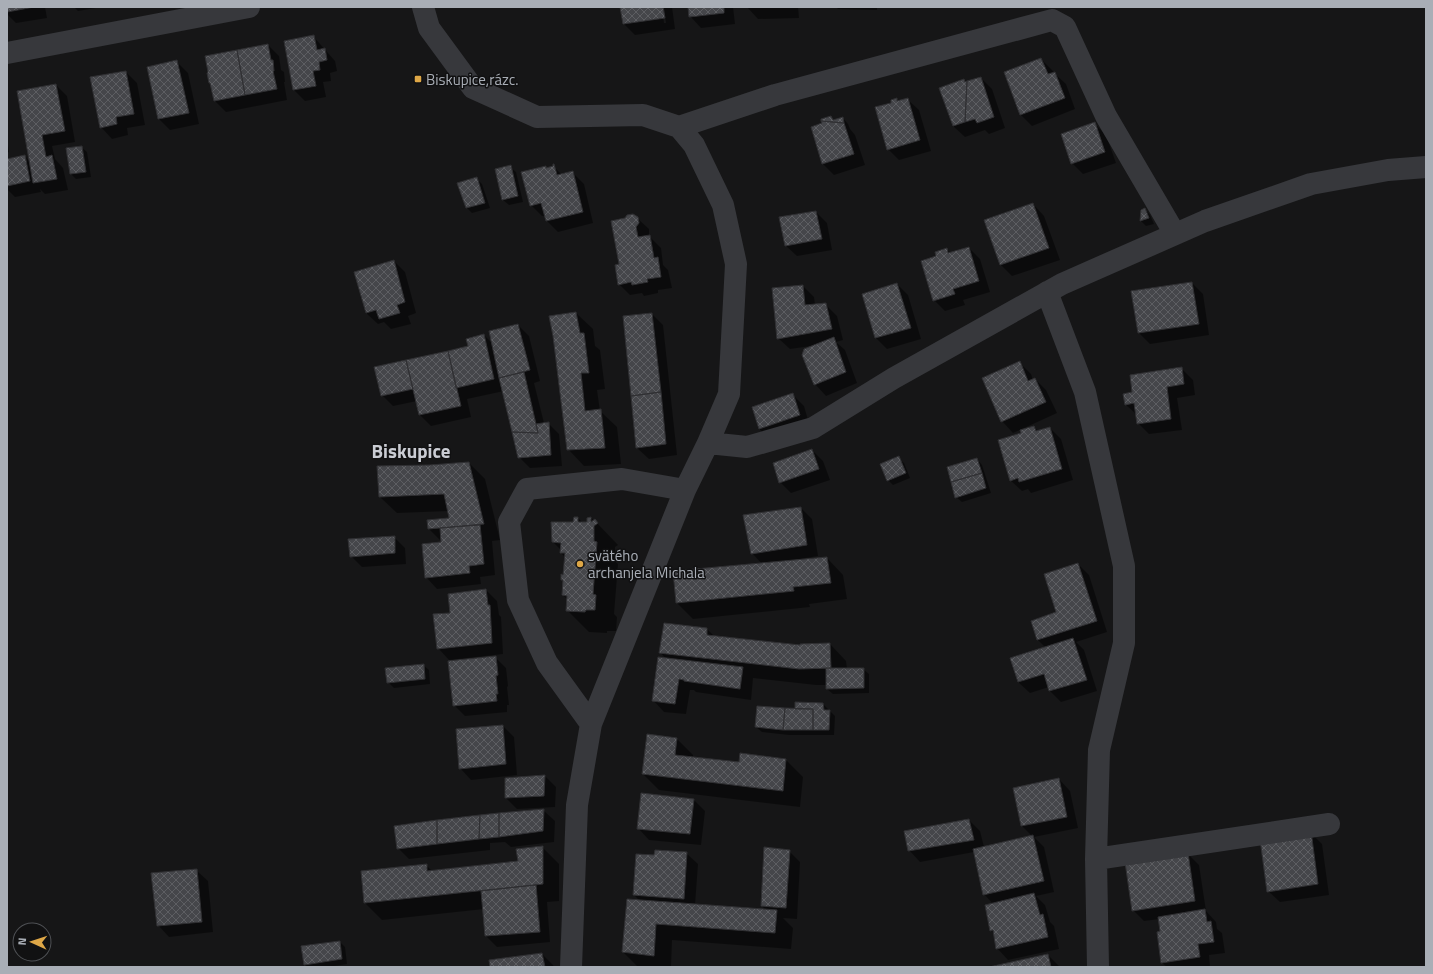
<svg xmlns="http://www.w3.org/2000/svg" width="1433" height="974" font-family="'Titillium Web',sans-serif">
	<defs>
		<pattern id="building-cross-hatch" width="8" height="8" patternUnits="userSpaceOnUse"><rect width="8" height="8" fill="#45464a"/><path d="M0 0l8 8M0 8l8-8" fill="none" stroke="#5d5e62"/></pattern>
	</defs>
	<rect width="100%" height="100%" fill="#161617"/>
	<path fill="#0007" d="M7,7H45L47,18L16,23L7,14Z
		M74,7H102L78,11Z
		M621,7H662L664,23H666L664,7H672L675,29L635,35L624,24Z
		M689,7H733L735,24L701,28L690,16Z
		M747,7H798L799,18L758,19Z
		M836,7H877V10L838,9Z
		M313,36L335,61L337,71L330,73L331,81L323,82L326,97L305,101L294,90Z
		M268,45L279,56L281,70L284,72L285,82H284L287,100L226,112L215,101Z
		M1041,59L1052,70L1054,73L1066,84L1075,109L1032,126L1021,115Z
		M177,62L188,73L199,124L170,130L159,119L148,68Z
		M126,72L137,83L145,125L127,128L128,135L112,139L101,127Z
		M981,78L992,89L1005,128L989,134L985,130L965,137L953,126L964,80L966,83Z
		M56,85L67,96L75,142L52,146L55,159L63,168L68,190L45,194L40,189L41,192L15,197L7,189V160L25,156L30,162Z
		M907,99L919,110L931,151L899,160L888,149L893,103L896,100L898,102Z
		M831,117L835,121L843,118L848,124L850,129L855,135L865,165L834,175L822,163L823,124Z
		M1094,123L1106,135L1116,163L1083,174L1072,163Z
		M7,139L9,152L7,153Z
		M81,147L87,152L91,177L76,179L71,174Z
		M510,167L516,172L523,202L509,205L503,200Z
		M546,167L547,169L554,167L562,175L572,172L584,184L593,223L558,232L547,221L546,215L542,216L531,205Z
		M476,178L482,184L490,208L472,213L467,208Z
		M1033,204L1044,216L1060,260L1012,276L1001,265Z
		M1145,209L1150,215L1154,224L1146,226L1141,221L1142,210Z
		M816,212L827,223L832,250L797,256L785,245Z
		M637,218L649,229V236L661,248L663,265L668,270L672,288L658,290V293L644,296L642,293L630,295L619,284L620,265Z
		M969,248L980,259L990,292L963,300L965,305L945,311L934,300L937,257L946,249L951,253Z
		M394,261L405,272L416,313L408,316L411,324L391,329L384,322L378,324L366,313L355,272Z
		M1192,283L1203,294L1209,335L1150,344L1138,332Z
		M897,284L908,295L921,339L887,349L876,338L863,294Z
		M803,286L814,297L815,305L825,304L837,316L843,340L836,342L845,350L857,383L826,396L815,384L811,346L790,349L778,338Z
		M576,313L593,329L595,346L600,350L605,389L597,390L600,411L617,427L621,464L584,466L568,449Z
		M652,314L663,325L677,455L649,459L637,448L624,317Z
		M518,325L529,336L540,381L534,383L544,423H548L559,434L562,466L530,468L519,457L504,391L467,399L471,417L431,426L420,415L417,401L393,406L382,395L469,346L484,335L493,344Z
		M1020,363L1031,374L1033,380L1035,379L1046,390L1057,413L1013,433L1002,421Z
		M1181,368L1193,380L1195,395L1177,398L1182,430L1149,434L1138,423L1137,415L1125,404L1133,393Z
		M792,394L804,406L810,427L771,440L759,429Z
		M1034,427L1038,431L1050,428L1061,439L1073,480L1031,493L1028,489L1022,491L1010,480L1022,434Z
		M812,450L823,461L830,480L791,493L780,482Z
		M898,458L904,463L910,478L893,485L888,480Z
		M977,459L982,465L991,493L962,502L956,497Z
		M469,463L485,479L500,540L492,541L495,575L480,577L481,584L437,589L426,577L443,543L429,529L428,521L451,519L449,511L397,513L380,497L430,466Z
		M801,508L812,519L818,556L793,560V561L827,558L843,575L847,599L809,604L810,607L693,619L677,603L762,564L752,553Z
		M575,518H578L583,523L588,524L591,518L595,521L618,545L615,547V561L618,564L614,614L617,617L616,631H607V633L589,632L567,610L568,600L563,595L564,582L562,580L564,576L565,557L561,553V550L553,542L574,523Z
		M394,537L405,548L406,564L362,567L351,556Z
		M1078,564L1089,575L1107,632L1076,642L1084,650L1097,691L1061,702L1050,691L1049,687L1030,693L1018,682L1046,648L1038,640L1032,621L1057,613Z
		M486,590L497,601L499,615L501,617L503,654L449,660L438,648L451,614Z
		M664,624L707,629L715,637L801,646L830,644L846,661L847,669H863L869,674V693L833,694L827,689V685H816L753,678L751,700L696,692L694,690H690L686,714L664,712L653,700L666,659L660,652Z
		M495,657L506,668L508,686L507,687L509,705H507V712L465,716L454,705Z
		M423,665L429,670L430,684L394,688L388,682Z
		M823,704L835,716L834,735H789L762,732L756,727L796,710Z
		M503,726L514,737L517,775L471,780L460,768Z
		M677,739L693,755V758L740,764L741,755L786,760L803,777L800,807L659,790L643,774Z
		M545,776L556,787L555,807L517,809L506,798Z
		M1059,779L1070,791L1078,828L1034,837L1044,847L1054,892L1036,896L1045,905L1050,922L1054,926L1059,949L1008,960L997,948L994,934L991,930L993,904L984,894L974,852L920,862L909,850L969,820L980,831L984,847L1032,836L1022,826Z
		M694,800L705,811L701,845L649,840L638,828Z
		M543,810L555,821L554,842L511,847L505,842L490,843V850L409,859L398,848Z
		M1310,832L1322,844L1329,895L1280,902L1268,891Z
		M542,847L559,864V901L547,902L550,942L497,947L486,936L484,909L382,920L365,903L362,872L426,865L432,871L519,862Z
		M789,851L800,862L797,919L783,918L793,928L791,949L672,940L671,967H638L623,952L640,901L634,895L655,856L686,853L698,864L695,905L766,910L762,906Z
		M1188,854L1199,865L1206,911L1216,922L1217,929L1222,933L1225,953L1209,955L1210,967H1167L1162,963L1160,919L1144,921L1133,910Z
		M196,870L208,881L213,932L169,937L158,925Z
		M340,942L345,947L347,964L328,967H307L304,964Z
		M542,954L553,965L554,967H491Z
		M1048,955L1060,967H993Z"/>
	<path fill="url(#building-cross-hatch)" stroke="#303033" d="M7,7H34L7,12Z
		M620,7H663L665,18L623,24Z
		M688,7H724V13L689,17Z
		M314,35L317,50L325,48L327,60L319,62L320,70L313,71L316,86L293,90L284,41Z
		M268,44L271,60H273L274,71H273L277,89L245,95L237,50Z
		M237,50L245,95L214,101L210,83H209L207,73L208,72L205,56Z
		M1041,58L1048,74L1055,72L1065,98L1020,115L1004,72Z
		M177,60L189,113L158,119L147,67Z
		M126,71L134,114L116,117L117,124L100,128L90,77Z
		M981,77L994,117L977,123L975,119L965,122L967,81Z
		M964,79L965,82L967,81L965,122L953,126L939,88Z
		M56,84L65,131L42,135L46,157L52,155L57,179L33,183L17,91Z
		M897,98V101L908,98L920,140L887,150L875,107L891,103V100Z
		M831,116L833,120L843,117L844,123L821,121V119Z
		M821,121L844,123L854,154L822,164L811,127L822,123Z
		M1095,122L1105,152L1071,164L1061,134Z
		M82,146L86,172L70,174L66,148Z
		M25,155L30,181L7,186V159Z
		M553,164H554L557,175L573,171L583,212L546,221L541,203L530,206L521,172L546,166V168L553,166Z
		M511,165L518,196L502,200L495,169Z
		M477,177L485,203L466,208L457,183Z
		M1033,203L1049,248L1000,265L984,220Z
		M1145,208L1149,218L1140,221L1141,210Z
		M816,211L822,239L785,246L779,217Z
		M633,214L638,217L639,223L636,227L638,237L650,235L654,258L658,257L661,277L647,279L648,282L632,285L631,282L618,285L615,265L619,264L611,221L625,218L627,215Z
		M969,247L979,281L953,289L955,294L933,301L921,261L936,256L935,252L947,248L948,253Z
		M394,260L405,302L397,305L400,313L379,319L376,310L366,313L354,272Z
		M1192,282L1199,324L1138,333L1131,291Z
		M897,283L911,328L875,338L862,294Z
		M803,285L805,305L826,303L832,329L777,339L772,288Z
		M576,312L580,333H584L589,373H581L585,411L601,409L605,448L567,450L553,336L549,316Z
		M652,313L661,392L631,396L623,316Z
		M518,324L530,370L499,378L489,331Z
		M484,334L494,379L456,388L448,351L468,346L466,339Z
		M834,337L846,372L814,385L802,355L804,349Z
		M448,351L461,406L419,415L406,360Z
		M406,360L413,389L381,396L374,367Z
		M1020,361L1028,381L1035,378L1046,402L1001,422L982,378Z
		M1182,367L1184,384L1167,387L1171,419L1137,424L1134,403L1125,405L1123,394L1132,392L1130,375Z
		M524,372L536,424L538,433L512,432L499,378Z
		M661,392L666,444L636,448L631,396Z
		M793,393L800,415L759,429L752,407Z
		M549,422L551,455L518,458L512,432L538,433L536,424Z
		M1034,426L1036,431L1050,427L1062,469L1019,482L1018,478L1010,481L998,440L1021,433L1020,430Z
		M812,449L819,469L779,483L773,463Z
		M899,456L906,473L887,481L880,464Z
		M977,458L982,473L951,482L947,467Z
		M469,462L484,524L428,529L427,520L449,518L444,494L379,497L377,466L430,465Z
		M982,473L986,488L955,498L951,482Z
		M801,507L807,545L751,554L743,515Z
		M574,517H578V522H587V518L591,517V522L595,519L598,523L594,526V541L597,542L593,594L596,595L595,610H586L585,612L566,611L567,596L562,595L563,580H561V574L563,575L565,553H560L561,543L552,542L551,522H573Z
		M480,525L484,564L469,566L470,573L425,578L422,544L441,542L440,528Z
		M395,536V553L350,557L348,539Z
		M827,557L831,583L793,587L794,591L676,603L673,571Z
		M1078,563L1097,621L1037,640L1031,621L1056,612L1044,574Z
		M486,589L488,605H490L492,643L437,649L433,614L450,613L448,594Z
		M664,623L707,628V635L800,645V644L830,643L831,668L799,669L659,653Z
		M1073,638L1087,680L1049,691L1044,674L1018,682L1010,658Z
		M496,656L498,675L496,676L498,694H496L497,701L453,706L448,661Z
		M658,657L743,667L740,689L684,681V680L679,679L675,704L652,701Z
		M424,664L425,679L387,683L385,668Z
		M826,668H864V688L826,689Z
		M795,702L823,703L824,710H830L829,730H813V709H795Z
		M757,706L785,708L783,730L755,727Z
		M785,708L813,709V730H783Z
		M503,725L506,764L459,769L456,729Z
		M647,734L677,738L675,755L739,762L740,753L786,759L783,791L642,774Z
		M545,775L544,796L505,798V778Z
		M1059,778L1067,817L1021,826L1013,788Z
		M641,793L694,799L690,834L637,829Z
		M544,809L543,831L499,837V813Z
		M499,813V837L479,839L480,815Z
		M480,815L479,839L437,844V820Z
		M969,819L974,840L908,851L904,831Z
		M437,820V844L397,849L394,826Z
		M1311,831L1318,884L1267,892L1260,839Z
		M1033,835L1044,881L983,895L973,849Z
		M543,846V884L364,903L361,871L427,864V871L518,861L516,849Z
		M764,847L790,850L786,908L761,906Z
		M655,850L687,852L684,899L633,895L636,854L654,855Z
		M1188,853L1195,901L1132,911L1125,862Z
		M197,869L202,922L157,926L151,873Z
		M536,885L540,932L485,936L481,891Z
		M1034,893L1040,915L1043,914L1048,937L996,949L993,930L990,931L985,905Z
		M627,899L777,910L775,933L656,924L654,956L622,952Z
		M1205,909L1207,922L1211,921L1214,942L1198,944L1200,957L1161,963L1157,932L1160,931L1158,917Z
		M340,941L342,959L304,965L301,946Z
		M542,953L545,967H490L489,960Z
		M1048,954L1051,967H989Z"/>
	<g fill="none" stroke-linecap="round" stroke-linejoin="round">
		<path stroke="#37383c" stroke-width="22" d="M423,7L429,28L473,88L537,117L643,115L679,127L694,145L723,205L736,264L729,394L708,443L685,490L591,724L577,805L571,967
			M7,53L249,7
			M679,127L775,95L1052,20L1065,27L1106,116L1175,234
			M1047,292L1085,392L1124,566V643L1099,750L1096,859L1098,967
			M708,443L747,447L813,428L894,378L1062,284L1205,221L1311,184L1388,170L1426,167
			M591,724L547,663L518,600L509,522L527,489L622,479L685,490
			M1096,859L1329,824"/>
	</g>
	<g fill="#dea747" stroke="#111112" stroke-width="1.5">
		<rect x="414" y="75" width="8" height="8" rx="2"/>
		<circle cx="580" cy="564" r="4"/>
	</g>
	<g text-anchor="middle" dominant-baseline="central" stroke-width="3" stroke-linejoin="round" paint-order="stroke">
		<g font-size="15" fill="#a9aeb6" stroke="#111112" text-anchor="start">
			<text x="426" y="79">Biskupice,rázc.</text>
			<text x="588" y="555">svätého<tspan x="588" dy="17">archanjela Michala</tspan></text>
		</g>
		<g font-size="19" font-weight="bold" fill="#caccd3" stroke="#111112">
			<text x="411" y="450">Biskupice</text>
		</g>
	</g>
	<rect width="1433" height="974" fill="none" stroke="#a9aeb6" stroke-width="16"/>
	<g transform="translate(32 942) rotate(273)"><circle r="19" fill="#111112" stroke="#4e5054"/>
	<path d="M0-3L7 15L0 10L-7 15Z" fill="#dea747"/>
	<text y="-6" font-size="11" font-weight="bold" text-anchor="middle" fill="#a9aeb6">N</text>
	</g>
</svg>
